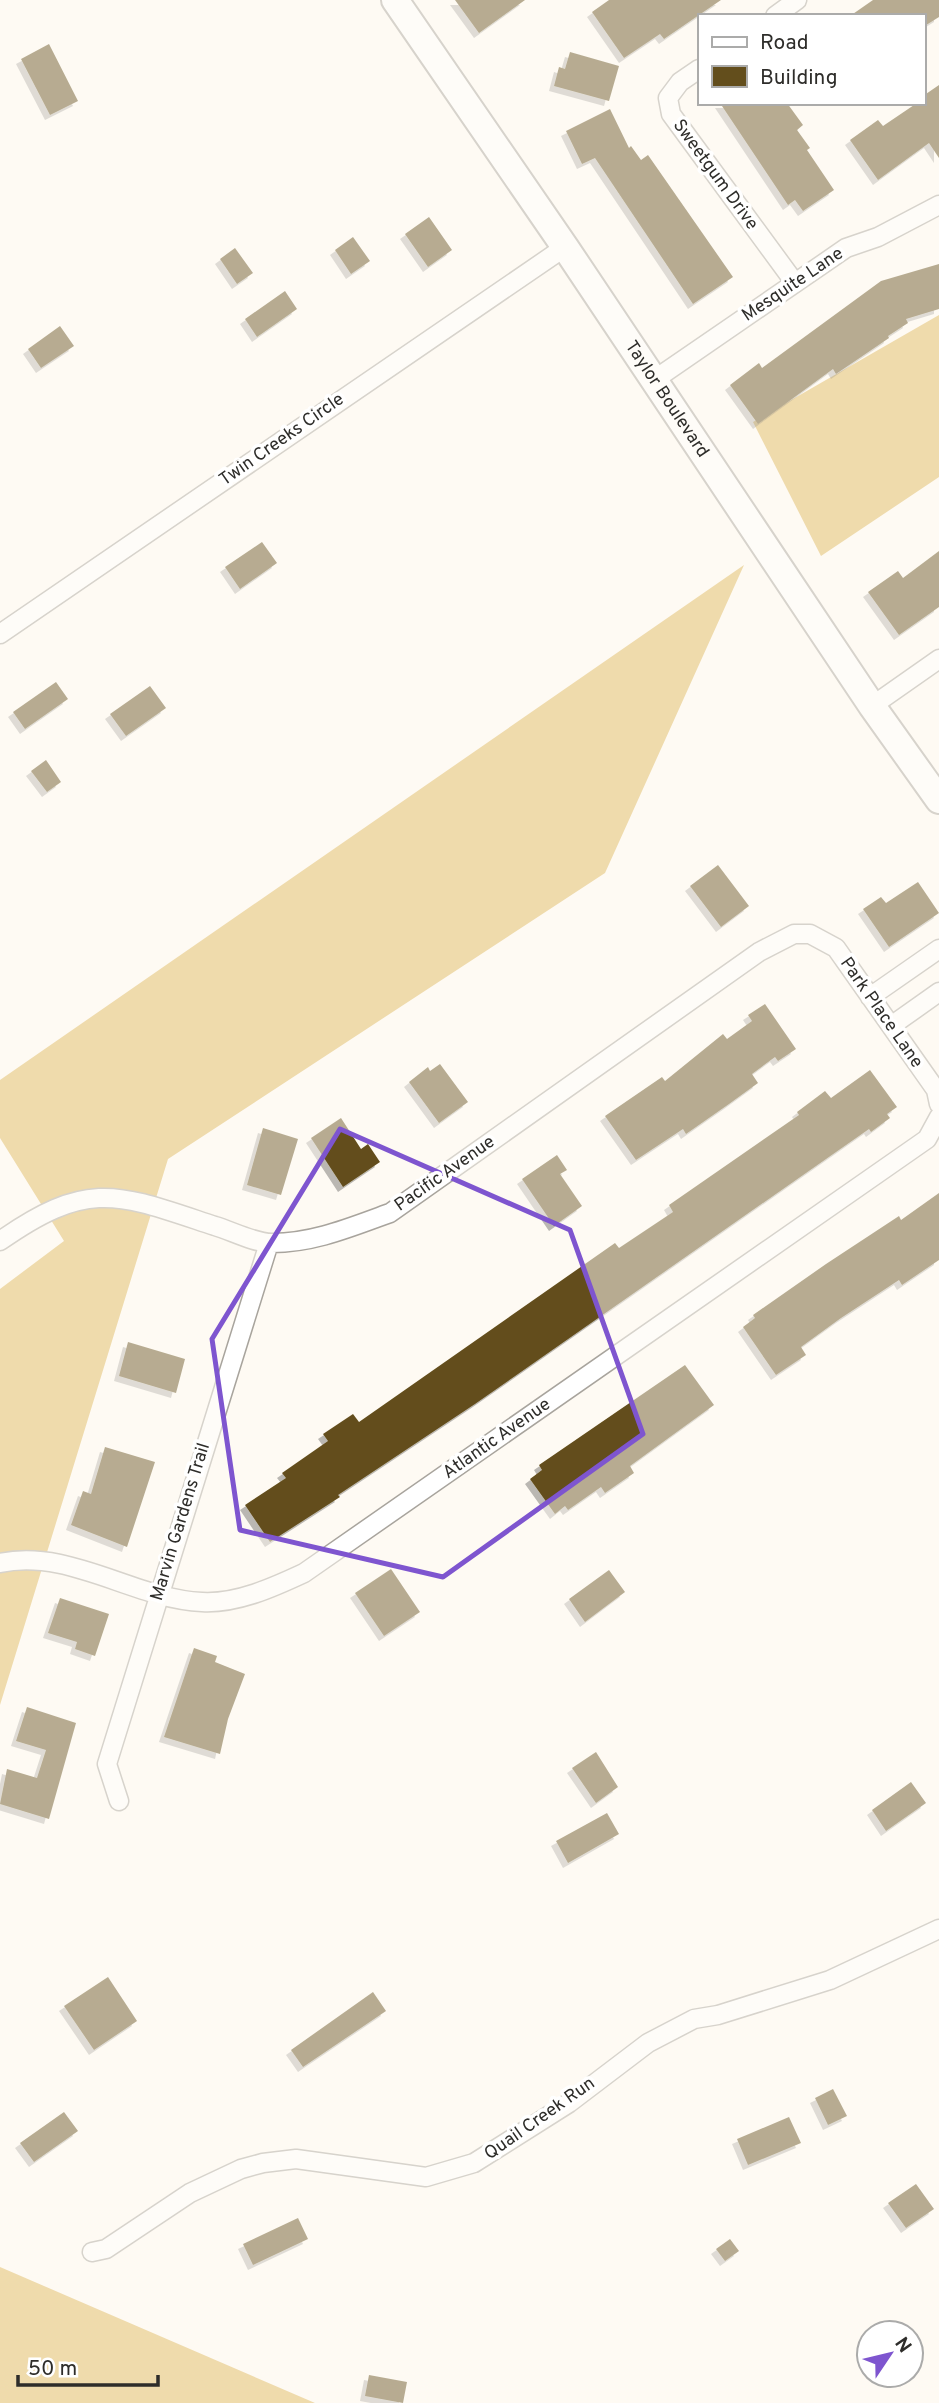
<svg xmlns="http://www.w3.org/2000/svg" width="939" height="2403" font-family="Overpass,sans-serif">
	<defs>
		<filter id="shadow"><feDropShadow dx="-5" dy="5" stdDeviation="0" flood-color="#0004"/></filter>
	</defs>
	<rect width="100%" height="100%" fill="#fefaf3"/>
	<path fill="#deb558" d="M939,315V477L821,556L753,422Z
		M744,565L605,873L168,1159L0,1705V1289L64,1241L0,1138V1080Z
		M0,2267L315,2403H0Z"/>
	<path fill="#634e1c" filter="url(#shadow)" d="M455,0H525L479,33Z
		M609,0H721L664,39L660,34L624,58L592,12Z
		M873,0H939V17L923,27V16H850Z
		M49,44L78,101L50,115L21,59Z
		M570,52L619,66L609,101L554,86L559,67L565,69Z
		M939,85V158L929,143L878,180L850,140L878,120L883,126L917,103H923V96Z
		M720,103H787L803,125L797,130L810,148L807,150L834,190L803,211L795,200L788,205Z
		M610,109L629,148L631,146L641,160L648,155L733,277L693,304L595,158L582,164L566,131Z
		M429,217L452,250L428,267L405,234Z
		M353,237L370,261L351,274L335,250Z
		M235,248L253,273L237,284L220,259Z
		M939,264V309L906,319L908,323L888,336L889,338L836,374L833,369L758,424L730,385L759,363L762,368L881,281Z
		M285,291L297,309L257,337L245,319Z
		M60,326L74,346L41,368L28,349Z
		M262,542L277,563L240,589L225,567Z
		M939,551V607L899,635L868,592L898,571L903,578Z
		M56,682L68,699L25,729L13,712Z
		M150,686L166,708L126,736L110,714Z
		M46,760L61,782L47,792L31,771Z
		M718,865L749,906L721,927L690,886Z
		M918,882L939,913L889,947L863,909L881,897L886,903Z
		M765,1004L796,1049L778,1061L775,1057L752,1074L758,1083L729,1104L686,1134L683,1129L636,1160L605,1116L662,1077L665,1081L723,1034L727,1039L752,1021L748,1015Z
		M440,1064L468,1102L439,1123L409,1082L428,1067L430,1071Z
		M870,1070L897,1107L887,1114L890,1118L871,1132L869,1129L475,1404L338,1495L340,1497L270,1542L245,1505L286,1478L282,1473L328,1441L323,1434L353,1414L359,1422L615,1243L619,1248L673,1212L669,1205L799,1115L797,1112L825,1091L831,1098Z
		M341,1118L361,1149L368,1144L380,1162L343,1187L311,1138Z
		M263,1128L298,1139L281,1195L247,1185Z
		M557,1155L567,1170L560,1174L582,1206L554,1226L522,1179Z
		M939,1193V1260L902,1285L899,1280L841,1318L801,1347L806,1355L776,1375L743,1327L755,1318L753,1315L826,1264L899,1216L901,1220Z
		M128,1342L185,1359L176,1393L119,1376Z
		M685,1365L714,1405L630,1466L634,1473L605,1493L601,1487L568,1510L565,1506L555,1514L530,1479L542,1470L539,1465Z
		M105,1447L155,1462L127,1547L71,1525L83,1491L91,1494Z
		M391,1569L420,1612L384,1636L355,1593Z
		M609,1570L625,1592L585,1622L569,1599Z
		M60,1598L109,1614L95,1656L75,1649L77,1642L48,1633Z
		M194,1648L217,1656L215,1662L245,1674L228,1719L220,1754L164,1737Z
		M27,1707L76,1723L49,1819L0,1804L7,1769L37,1778L46,1750L16,1741Z
		M596,1752L618,1787L596,1803L572,1768Z
		M911,1782L926,1803L886,1831L872,1810Z
		M607,1813L619,1834L568,1863L556,1841Z
		M108,1977L137,2021L94,2050L64,2006Z
		M373,1992L386,2011L303,2067L291,2050Z
		M833,2089L847,2116L828,2125L815,2098Z
		M64,2112L78,2131L34,2162L20,2143Z
		M789,2117L801,2143L748,2165L737,2139Z
		M916,2184L934,2209L906,2228L888,2203Z
		M298,2218L308,2239L253,2265L243,2244Z
		M730,2239L739,2251L725,2261L716,2249Z
		M369,2375L407,2382L403,2403L365,2396Z"/>
	<g fill="none" stroke-linecap="round" stroke-linejoin="round">
		<defs>
			<path id="street" d="M775,16L797,0
				M699,69L680,82L668,98L671,114L795,283
				M654,380L846,248L878,237L939,205
				M0,634L565,247
				M872,706L939,659
				M870,997L939,949
				M891,1026L939,992
				M0,1241C90,1178 118,1194 215,1226C232,1231 254,1243 272,1243C314,1243 351,1227 390,1213L759,952L794,934H810L836,948L936,1090L939,1104
				M0,1563C69,1548 134,1599 202,1602C237,1604 274,1587 304,1573L927,1139L939,1117
				M119,1801L107,1764L269,1243
				M92,2252L106,2249L190,2193L241,2169L263,2163L296,2159L426,2177L474,2163L569,2103L648,2043L694,2019L718,2015L830,1980L939,1929"/>
			<g id="secondary">
				<path id="s1" d="M395,0L565,247L872,706L939,800"/>
			</g>
		</defs>
		<use href="#street" stroke="#a8a49d" stroke-width="21"/>
		<use href="#secondary" stroke="#a8a49d" stroke-width="30"/>
		<use href="#street" stroke="#fff" stroke-width="18"/>
		<use href="#secondary" stroke="#fff" stroke-width="26"/>
	</g>
	<path d="M0 0H939V2403H0ZM340,1129L570,1230L643,1434L443,1577L240,1530L212,1339Z" fill="#fefaf3" fill-opacity=".55" fill-rule="evenodd"/>
	<path fill="none" stroke="#7e55cf" stroke-width="5" stroke-linejoin="round" d="M340,1129L570,1230L643,1434L443,1577L240,1530L212,1339Z"/>
	<g text-anchor="middle" dominant-baseline="central" stroke-width="7" stroke-linejoin="round" paint-order="stroke">
		<g font-size="18" fill="#2e2d2a" stroke="#fff">
			<text transform="translate(715 175) rotate(54)">Sweetgum Drive</text>
			<text transform="translate(793 285) rotate(-34)">Mesquite Lane</text>
			<text stroke="none"><textPath href="#s1" startOffset="483">Taylor Boulevard</textPath></text>
			<text transform="translate(282 440) rotate(-35)">Twin Creeks Circle</text>
			<text transform="translate(881 1013) rotate(55)">Park Place Lane</text>
			<text transform="translate(445 1174) rotate(-35)">Pacific Avenue</text>
			<text transform="translate(497 1439) rotate(-35)">Atlantic Avenue</text>
			<text transform="translate(181 1522) rotate(-73)">Marvin Gardens Trail</text>
			<text transform="translate(540 2119) rotate(-35)">Quail Creek Run</text>
		</g>
	</g>
	<rect x="698" y="14" width="228" height="91" fill="#ffffff" stroke="#ababaa" stroke-width="2"/>
	<rect x="712" y="37" width="35" height="10" fill="#ffffff" stroke="#ababaa" stroke-width="2"/>
	<text x="760" y="49" font-size="21" fill="#2e2d2a">Road</text>
	<rect x="712" y="66" width="35" height="21" fill="#634e1c" stroke="#ababaa" stroke-width="2"/>
	<text x="760" y="84" font-size="21" fill="#2e2d2a">Building</text>
	<g transform="translate(890 2354) rotate(55)"><circle r="33" fill="#ffffff" stroke="#ababaa" stroke-width="2"/>
	<path d="M0-5L12 26L0 18L-12 26Z" fill="#7e55cf"/>
	<text y="-10" font-size="19" font-weight="bold" text-anchor="middle" fill="#2e2d2a">N</text>
	</g>
	<path d="M18 2375v10h140v-10" fill="none" stroke="#2e2d2a" stroke-width="3.5"/>
	<text x="28" y="2375" font-size="21" fill="#2e2d2a" stroke="#ffffff" stroke-width="5" paint-order="stroke">50 m</text>
</svg>
